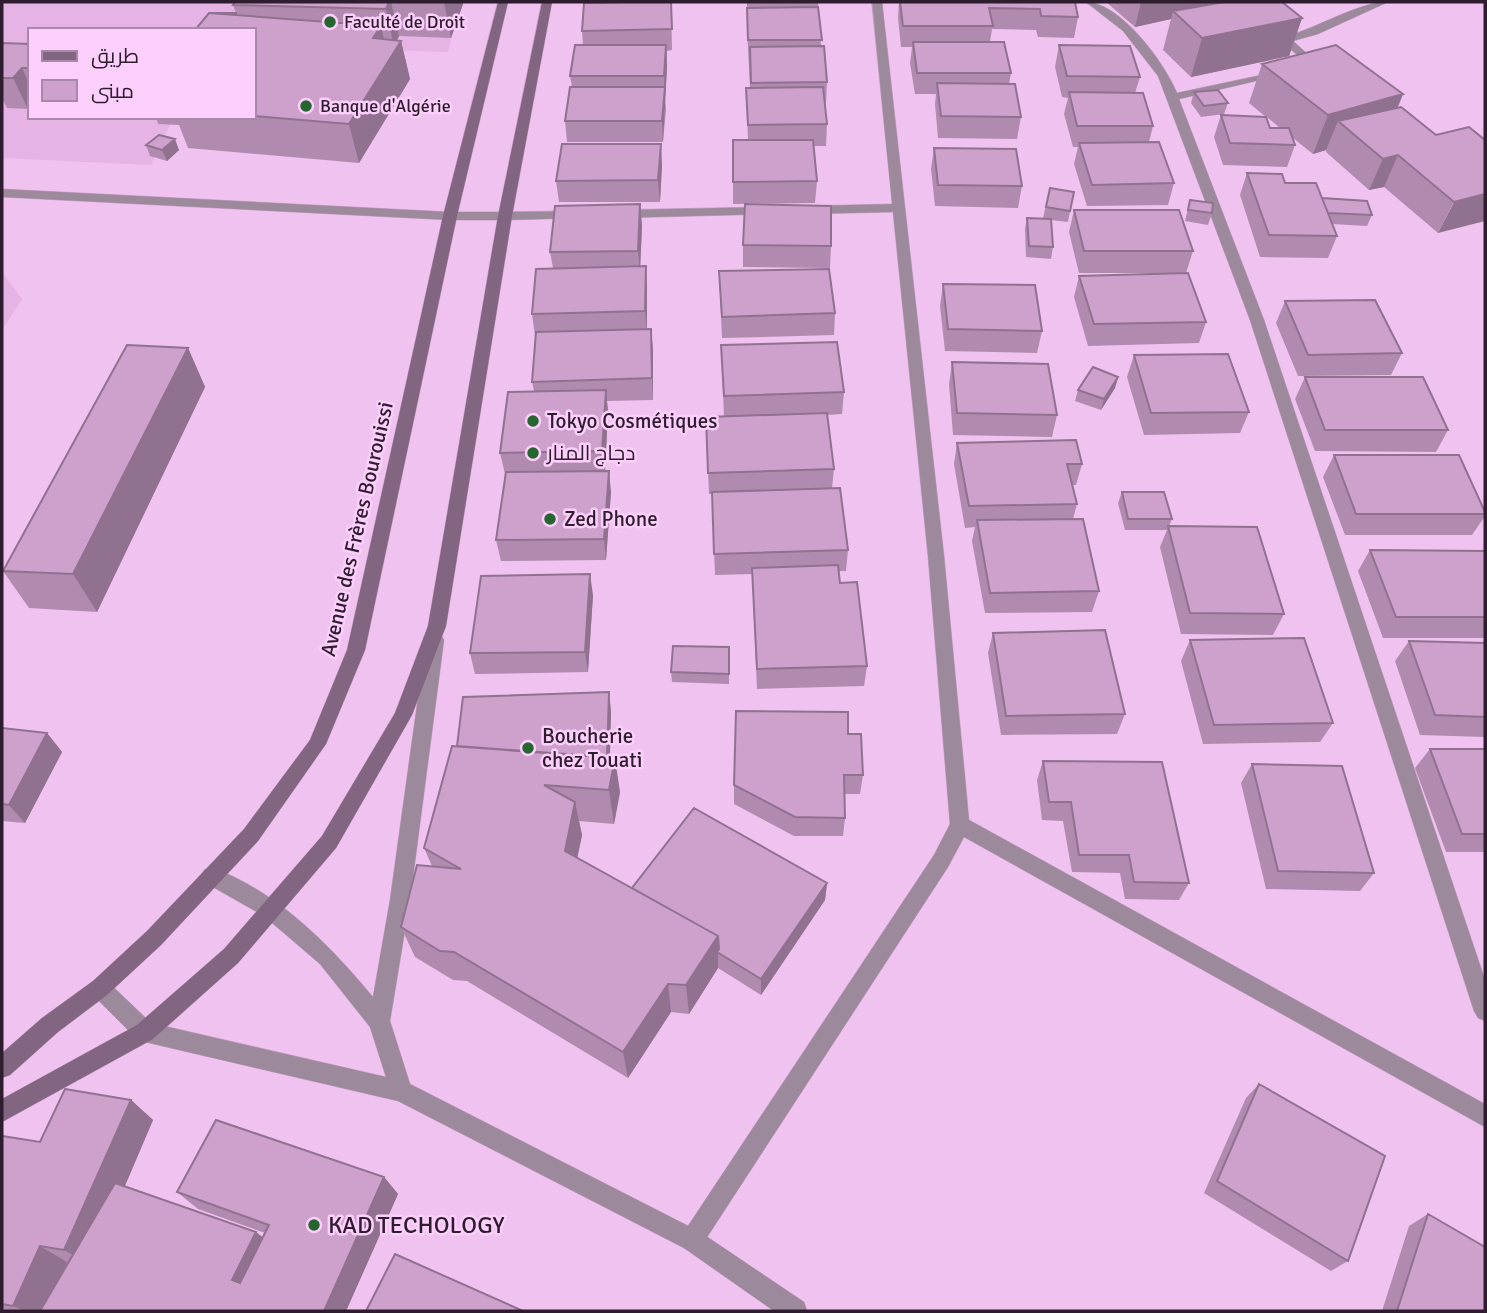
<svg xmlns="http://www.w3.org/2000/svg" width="1487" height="1313" font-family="Signika,Cairo,sans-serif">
	<rect width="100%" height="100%" fill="#f0c2ef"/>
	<path fill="#e5b3e4" d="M2,2H460L448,52L254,46V30H30V117H174L151,165L2,158Z
		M2,272L22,299L2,330Z"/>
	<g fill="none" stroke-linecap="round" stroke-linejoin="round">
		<defs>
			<path id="minor" d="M872,2H882L944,556L969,820L1485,1104V1127L964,837L948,867L700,1248L692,1252L684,1248L680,1240L684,1232L934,855L950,824L928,556L893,212L807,214L801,210L807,206L892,204Z
				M1086,2C1120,2 1165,63 1177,93L1280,71L1286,74L1179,99L1264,320L1485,980V1021L1478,1018L1474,1011L1250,320L1158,76L1123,31Z
				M1242,2H1253L1287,36C1317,28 1361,1 1388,2L1318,34L1293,41L1322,67V71L1318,72L1262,26Z
				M768,207L773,208V214L618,218L612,214L618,210Z
				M576,211L582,215L581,218L505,220L498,216L505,212Z"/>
			<path id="tertiary" d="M2,189L450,212H505L512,216L505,220H450L2,197Z
				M435,633L441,635L444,640L410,900L390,1021L410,1084L700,1232L804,1302L807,1311H774L684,1248L398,1101L145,1042L137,1039L93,995L90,988L93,981L100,978L107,981L151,1023L386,1077L370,1027L320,964L264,916L204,882L201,876L204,870L211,867C278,892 328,943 373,997L390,900L426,640L429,635Z"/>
			<path id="secondary" d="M498,2H508L457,216L365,650L326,744L258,841L161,945L107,995L58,1032L10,1075L2,1078V1053L42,1018L93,981L147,931L244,829L310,740L347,650L443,216Z
				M542,2H552L512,216L446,626L412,715L336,848L238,963L153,1039L2,1122V1099L137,1025L224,949L322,836L395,713L428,626L498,216Z"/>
		</defs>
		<use href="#minor" stroke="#c9a1c8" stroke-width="1"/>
		<use href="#tertiary" stroke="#c9a1c8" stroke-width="1"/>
		<use href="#secondary" stroke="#c9a1c8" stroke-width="1"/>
		<use href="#minor" fill="#9d899c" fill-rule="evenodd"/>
		<use href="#tertiary" fill="#9d899c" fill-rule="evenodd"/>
		<use href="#secondary" fill="#816581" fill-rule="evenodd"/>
	</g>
	<path fill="#b18ab0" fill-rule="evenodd" d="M235,2H463V4L451,38L399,36L397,40L401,41L410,79L359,163L188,148L179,125L158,124L156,117H254V30H195L236,13L233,5Z
		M585,2H671L672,50L667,51V67L665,98L666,109L663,142H567L565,121L572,87L570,76L583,45L582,31Z
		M747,2H818L821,46L827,82L826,103H825L827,124L826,146H813L817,181L815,203L733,204V140H748L746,88L750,87L747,29Z
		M899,2H1075L1078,17L1074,38L1038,37L1036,30L992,29L990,42L1011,73L1009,84L1021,117L1017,139L938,138L935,104L936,94H915L910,63L912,47H901L898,18Z
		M1106,2H1282L1302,18L1289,56L1191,77L1163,50L1171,19L1135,27Z
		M2,43L30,44V106L28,109L7,108L2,98Z
		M1059,45L1140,77L1135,93L1153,126L1149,142L1174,183L1168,205L1087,206L1074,164L1078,147H1073L1064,114L1068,98L1062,97L1055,67Z
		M1262,64L1403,94L1398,107L1436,135L1485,140L1438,233L1384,187L1369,190L1326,152V150L1313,154L1293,138L1295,145L1287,167L1223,165L1214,137L1221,115L1266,117L1249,103ZM1267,117L1280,128H1270Z
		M1194,92L1228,103L1224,114L1201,117L1191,103Z
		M146,145L179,150L167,161L150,156Z
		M934,148L1022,186L1018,208L935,206L931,169Z
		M662,165L660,202H559L556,181Z
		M1247,173L1285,183L1322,198L1372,215L1367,226L1332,224L1337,236L1328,258L1260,257L1240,195Z
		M1050,188L1070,211L1068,222L1051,220L1053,247L1051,259L1026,257L1025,229L1027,218H1043Z
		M1190,200L1212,213L1208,225L1185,221Z
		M640,204L642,226L640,266H646L647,288V329H651L653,351V400L607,401L608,412L605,471L611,492L606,560L501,561L496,540L505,474L500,453L534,391L532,382L536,336H535L532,314L553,268L550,252Z
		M1074,210L1193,251L1186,273H1079L1069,232Z
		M743,245L831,246L830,268L743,267Z
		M719,271L835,313L834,335L722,338Z
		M1079,276L1206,322L1199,343L1088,346L1074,297Z
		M943,284L1042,331L1037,353L945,351L940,306Z
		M1285,301L1402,353L1391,375L1298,376L1276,323Z
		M721,345L844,392L842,414L827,415L834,469L832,488L848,550L846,571H838L840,583L867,666L864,686L757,689L752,574L715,575L712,494H709L706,417H724Z
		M188,348L205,387L97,612L29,608L3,571Z
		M1134,355L1249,412L1240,433L1144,435L1127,377Z
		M952,362L1057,415L1052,437L953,435L949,384Z
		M1118,377L1115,388L1101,410L1075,401L1078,390Z
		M1305,377L1448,430L1436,452L1315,451L1295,399Z
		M957,443L1082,464L1076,485H1072L1077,504L1073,519L1099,591L1092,612L985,613L972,541L975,527L965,528L954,464Z
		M1334,455L1485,512V516L1472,535H1345L1323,477Z
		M1122,492L1172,519L1169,526L1284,614L1273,635L1181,634L1160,547L1167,530H1125L1118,503Z
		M1370,550L1485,551V638H1383L1358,571Z
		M593,595L588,672L475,674L470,653Z
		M993,633L1125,714L1117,734L1001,735L988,653Z
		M1190,640L1333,723L1320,742L1203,744L1181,661Z
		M1409,641L1485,643V737L1420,735L1395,661Z
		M729,647V684L672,682L671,672Z
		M609,692L611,712L610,758L620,792L614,824L579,821L582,835L577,858L632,888L827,883L825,900L761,995L718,968L689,1014L671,1012L628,1078L467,981L453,980L415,957L401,927L432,866L424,848L457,746Z
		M2,728L47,733L62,752L25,823L2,821Z
		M848,734L863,775L860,794H845V818L843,836H794L734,804V785Z
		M1430,749H1485V852H1446L1415,768Z
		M1043,761L1189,883L1179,900L1125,899L1120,873L1072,872L1063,821L1042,820L1037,780Z
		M1252,764L1374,873L1360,891L1266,889L1241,783Z
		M1259,1084L1348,1261L1331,1271L1204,1193L1246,1098Z
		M131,1100L153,1120L125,1186L263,1237L265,1233L198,1209L177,1192L384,1177L398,1194L346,1311H2V1136L40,1142Z
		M1428,1214L1485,1311H1382L1409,1226Z"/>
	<path fill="#907190" d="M389,2H391L399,36L394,47L386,9Z
		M444,2H463V4L451,38Z
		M1141,2H1231L1173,11L1171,19L1135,27Z
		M1302,18L1289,56L1191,77L1202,38Z
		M381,26L389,61L401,41L410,79L359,163L349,124L373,38Z
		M666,45L667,67L663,142L662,121Z
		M22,68L30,85V106L28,109L13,78Z
		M1403,94L1387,133L1338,121L1326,150L1313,154L1328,115Z
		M175,139L179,150L167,161L162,150Z
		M661,144L662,165L660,202L658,180Z
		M1398,155L1384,187L1369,190L1383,159Z
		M1485,194V221L1438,233L1454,202Z
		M640,204L642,226L640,273L638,251Z
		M646,266L647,288V333L645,311Z
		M651,329L653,351V400L652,378Z
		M188,348L205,387L97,612L73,574Z
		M1118,377L1115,388L1101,410L1104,399Z
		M606,390L608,412L605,473L602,451Z
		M609,471L611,492L606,560L604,539Z
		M590,574L593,595L588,672L585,652Z
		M609,692L611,712L609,786L615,758L620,792L614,824L606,771Z
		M47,733L62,752L25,823L9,805Z
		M575,802L582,835L572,884L565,851Z
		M827,883L825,900L761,995V979Z
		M718,936V968L689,1014L686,985Z
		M668,984L671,1012L628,1078L623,1052Z
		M131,1100L153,1120L91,1265L64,1250Z
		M384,1177L398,1194L346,1311H324Z
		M256,1232L275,1247L252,1294L232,1280Z
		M40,1246L67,1262L46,1311H24L13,1306Z"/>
	<path fill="#cea1cd" stroke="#907190" stroke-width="2" d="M235,2H389L386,9L233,5Z
		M624,2H671L672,29L582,31L584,3Z
		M900,2H1075L1078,17L1041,16L1040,9L989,8L993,26H903Z
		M1224,2H1282L1302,18L1202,38L1173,11Z
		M818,7L822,40H748L747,8Z
		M209,13L381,26L373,38L401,41L349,124L254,116V30H195Z
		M210,13H236V15Z
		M913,42H1004L1011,73H917Z
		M2,43L30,44V68H22L13,78H2Z
		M575,45H666L664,76H570Z
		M1059,45L1130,46L1140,77L1067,76Z
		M1336,45L1403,94L1328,115L1262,64Z
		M824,46L827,82L751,83L750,47Z
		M937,83L1015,84L1021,117L941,116Z
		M570,87H665L662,121H565Z
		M823,87L827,124L748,125L746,88Z
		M1218,90L1228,103L1204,106L1194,92Z
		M1069,92L1143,93L1153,126H1077Z
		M1401,107L1436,135L1469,127L1485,140V194L1454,202L1398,155L1383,159L1338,121Z
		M1221,115L1266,117L1270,128H1289L1295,145L1230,143Z
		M159,135L175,139L162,150L146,145Z
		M733,140H813L817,181L733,182Z
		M1159,142L1174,183L1092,185L1079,143Z
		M562,144H661L658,180L556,181Z
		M934,148L1016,149L1022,186L938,185Z
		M1247,173L1282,174L1285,183H1316L1337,236L1269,235Z
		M1050,188L1074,192L1070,211L1046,207Z
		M1322,198L1367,201L1372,215L1328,213Z
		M1190,200L1213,203L1212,213L1188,210Z
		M640,204L638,251L550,252L555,206Z
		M745,204L831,206V246L743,245Z
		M1074,210H1179L1193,251H1084Z
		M1027,218L1051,219L1053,247L1029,246Z
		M646,266L645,311L532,314L536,269Z
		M829,269L835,313L722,317L719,271Z
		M1188,273L1206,322L1094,324L1079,276Z
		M943,284L1035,285L1042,331L948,329Z
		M1375,300L1402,353L1308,355L1285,301Z
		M651,329L652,378L532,382L536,332Z
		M837,342L844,392L724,396L721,345Z
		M127,345L188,348L73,574L3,571Z
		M1228,354L1249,412L1151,413L1134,355Z
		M952,362L1048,364L1057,415L957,413Z
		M1093,367L1118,377L1104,399L1078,390Z
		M1305,377H1423L1448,430H1325Z
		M606,390L602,451L500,453L508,392Z
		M827,413L834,469L708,473L706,417Z
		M1076,440L1082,464H1067L1077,504L969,506L957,443Z
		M1334,455H1459L1485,512V514H1356Z
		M609,471L604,539L496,540L506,472Z
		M840,488L848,550L714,554L712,492Z
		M1122,492H1164L1172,519H1128Z
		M1083,519L1099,591L990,593L977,520Z
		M1168,526L1257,527L1284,614L1190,613Z
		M1370,550L1485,551V617H1396Z
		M838,565L840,583L857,582L867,666L757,669L752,568Z
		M590,574L585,652L470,653L481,576Z
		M1105,630L1125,714L1006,716L993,633Z
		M1304,638L1333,723L1214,725L1190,640Z
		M1409,641L1485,643V717L1435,715Z
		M673,646L729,647V674L671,672Z
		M609,692L607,757L457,746L463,697Z
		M736,711L848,712V734H861L863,775H844L845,818L795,817L734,785Z
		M2,728L47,733L9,805L2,804Z
		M452,746L615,758L609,790L544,785L575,802L565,851L718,936L686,985L668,984L623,1052L454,952L440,951L401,927L417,865L461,869L424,848Z
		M1430,749H1485V834H1462Z
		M1043,761L1162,762L1189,883L1134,882L1129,855H1079L1071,802H1049Z
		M1252,764L1342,766L1374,873L1278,871Z
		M694,808L827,883L761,979L717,952L719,949L718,936L632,888Z
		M1259,1084L1385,1156L1348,1261L1217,1181Z
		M65,1089L131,1100L64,1250L40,1246L13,1306L2,1304V1136L40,1142Z
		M216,1120L384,1177L324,1311H40L115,1183L256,1232L232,1280L240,1283L269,1225L177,1192Z
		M1428,1214L1485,1247V1311H1397Z
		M395,1254L523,1311H366Z"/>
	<g fill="#256630" stroke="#fdcffc" stroke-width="2.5">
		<circle cx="330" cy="22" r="7"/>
		<circle cx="306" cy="106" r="7"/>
		<circle cx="533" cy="421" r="7"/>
		<circle cx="533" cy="453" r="7"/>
		<circle cx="550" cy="519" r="7"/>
		<circle cx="528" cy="748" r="7"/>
		<circle cx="314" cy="1225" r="7"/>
	</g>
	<g text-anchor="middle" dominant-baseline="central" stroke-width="5" stroke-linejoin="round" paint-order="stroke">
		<g font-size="18" fill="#2e1d2e" stroke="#fdcffc" text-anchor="start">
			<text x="344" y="22">Faculté de Droit</text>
			<text x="320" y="106">Banque d'Algérie</text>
		</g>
		<g font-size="21" fill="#2e1d2e" stroke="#fdcffc" text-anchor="start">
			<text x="547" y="421">Tokyo Cosmétiques</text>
			<text x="547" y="453">دجاج المنار</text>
			<text x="564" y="519">Zed Phone</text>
			<text x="542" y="736">Boucherie<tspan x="542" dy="24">chez Touati</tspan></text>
		</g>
		<g font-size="21" fill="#2e1d2e" stroke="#fdcffc">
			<text transform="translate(357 529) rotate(-77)">Avenue des Frères Bourouissi</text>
		</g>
		<g font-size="24" fill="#2e1d2e" stroke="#fdcffc" text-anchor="start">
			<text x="328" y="1225">KAD TECHOLOGY</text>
		</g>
	</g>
	<rect width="1487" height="1313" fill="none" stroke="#2e1d2e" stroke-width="7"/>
	<rect x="28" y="28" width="228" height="91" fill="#fdcffc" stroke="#aa88aa" stroke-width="2"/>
	<rect x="42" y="51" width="35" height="10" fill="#816581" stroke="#aa88aa" stroke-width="2"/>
	<text x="91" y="63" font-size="21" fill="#2e1d2e">طريق</text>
	<rect x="42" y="80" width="35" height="21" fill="#cea1cd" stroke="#aa88aa" stroke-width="2"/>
	<text x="91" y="98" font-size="21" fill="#2e1d2e">مبنى</text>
</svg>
